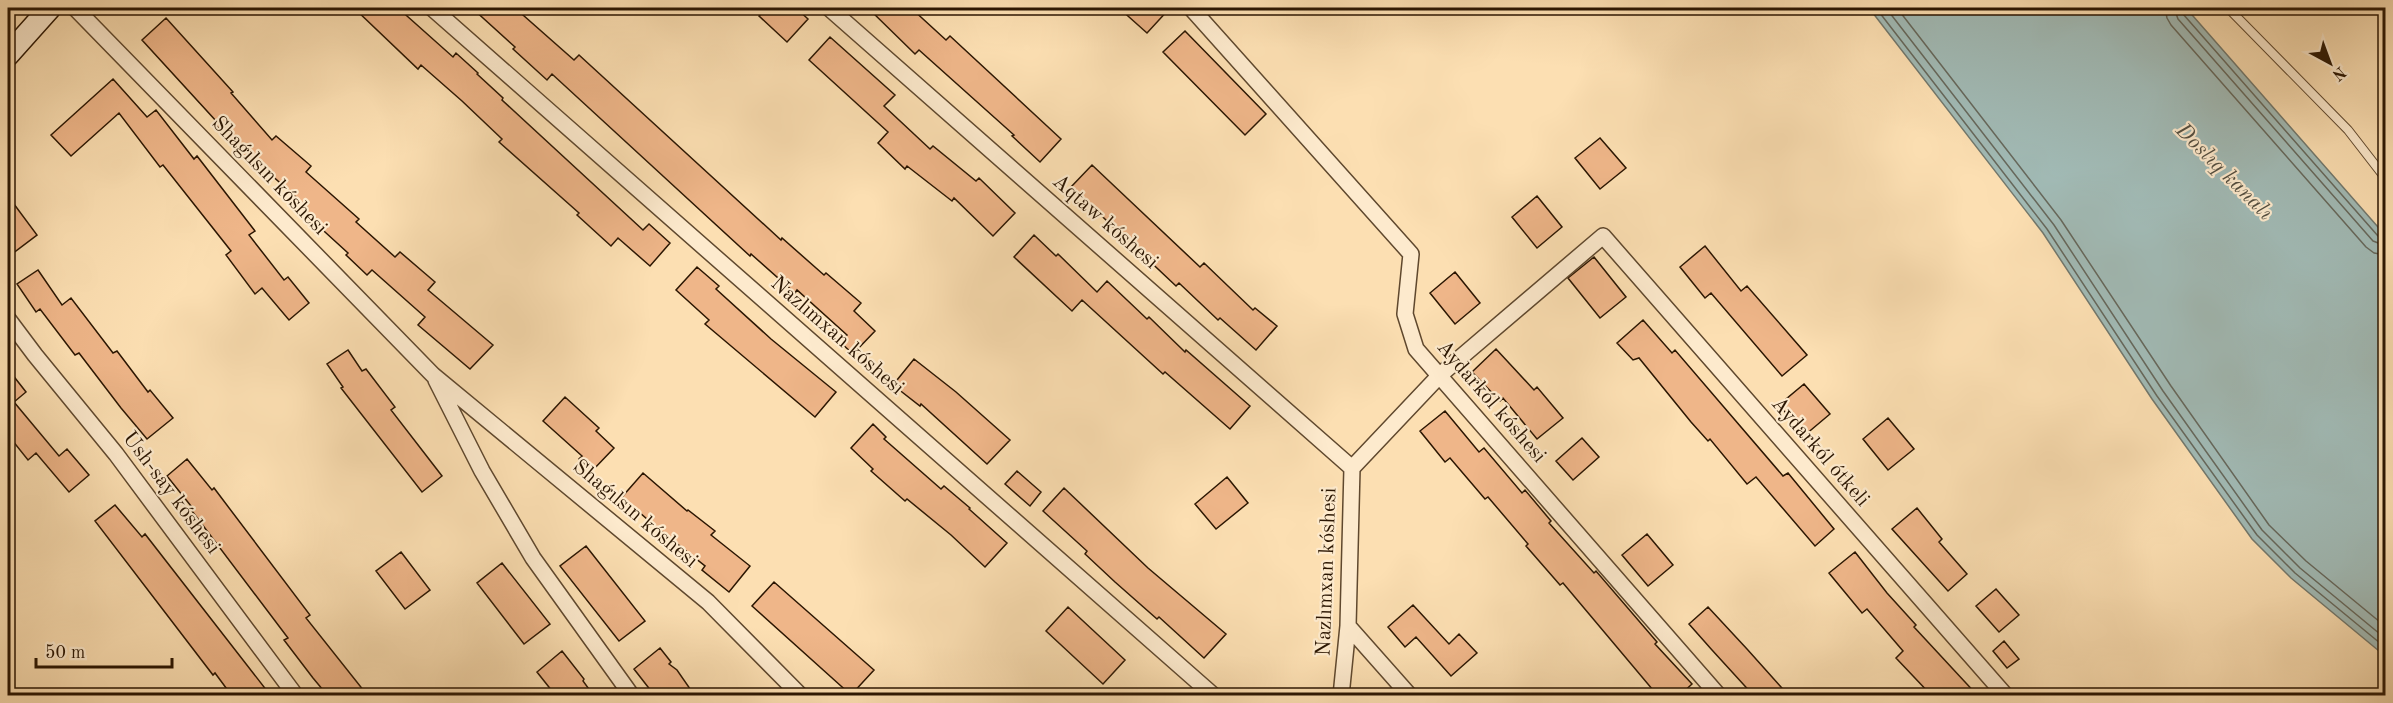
<svg xmlns="http://www.w3.org/2000/svg" width="2393" height="703" font-family="'Old Standard TT',serif">
	<rect width="100%" height="100%" fill="#fcdfb2"/>
	<filter id="stains"><feTurbulence type="fractalNoise" baseFrequency=".00333" numOctaves="4"/><feColorMatrix values="0 0 0 0 .2 0 0 0 0 .09 0 0 0 0 .02 0 0 0 .5 -.17"/></filter>
	<radialGradient id="worn" r=".72"><stop offset=".6" stop-color="#630" stop-opacity="0"/><stop offset="1" stop-color="#630" stop-opacity=".3"/></radialGradient>
	<path fill="#a1bab5" stroke="#72786d" stroke-width="1.5" d="M1869,8H2186L2385,235V656L2291,578L2252,539L2152,399L2043,233Z"/>
	<g fill="none" stroke-linecap="round" stroke-linejoin="round">
		<path stroke="#66685c" stroke-width="1.5" d="M1876,8L2047,229L2157,396L2257,535L2295,573L2386,648
			M1886,8L2054,225L2163,391L2262,530L2300,568L2386,639
			M1897,8L2061,220L2171,386L2269,525L2306,561L2386,627
			M2165,8L2167,18L2171,25L2366,247L2374,253L2386,255
			M2174,8L2178,19L2373,241L2386,246
			M2182,8L2183,14L2378,236L2386,238"/>
		<path stroke="#72786d" stroke-width="5" d="M8,12L12,8"/>
	</g>
	<path fill="#efb689" stroke="#2b1602" stroke-width="1.5" d="M354,8H398L453,57L456,53L478,73L477,74L503,98L502,100L643,230L649,224L670,243L650,266L618,238L611,246L577,215L579,213L499,142L502,139L462,101L421,65L418,69Z
		M472,8H515L574,60L579,55L781,240L782,238L824,275L826,273L861,303L854,311L875,331L853,354L840,342L847,335L797,290L795,293L751,254L750,256L552,74L547,80L513,49L515,47Z
		M768,8H796L808,19L787,42L759,16Z
		M868,8H911L946,40L950,36L1061,139L1040,162L1012,136L1014,135L919,50L915,54Z
		M1119,8H1170L1147,33Z
		M166,18L233,92L231,93L272,140L276,136L311,166L306,172L359,219L356,222L395,257L400,252L435,282L428,290L493,345L470,369L418,325L425,317L372,270L367,275L346,255L348,253L303,212L307,207L249,155L245,159L215,124L217,122L142,40Z
		M1185,31L1266,114L1245,135L1163,52Z
		M830,37L895,95L884,106L930,149L933,146L976,181L979,178L1015,213L993,236L954,198L952,201L907,166L905,169L878,143L888,132L809,60Z
		M113,79L147,117L156,110L194,159L197,156L255,231L249,235L284,280L288,277L309,303L289,320L262,288L255,294L226,255L231,251L163,165L160,167L119,113L71,156L51,135Z
		M1600,138L1626,168L1600,189L1575,158Z
		M1092,165L1200,267L1204,263L1253,310L1255,308L1277,326L1256,350L1220,318L1218,320L1179,283L1176,286L1071,187Z
		M8,196L37,235L8,257Z
		M1537,196L1562,227L1537,248L1512,217Z
		M1034,235L1056,256L1058,254L1097,292L1107,281L1147,319L1149,317L1185,352L1186,350L1250,406L1230,429L1165,372L1163,374L1082,300L1072,311L1014,257Z
		M1705,246L1741,291L1747,286L1807,355L1782,376L1711,293L1705,298L1680,267Z
		M1594,257L1626,297L1600,318L1568,278Z
		M697,267L719,286L716,289L771,339L836,392L815,417L705,324L709,320L676,290Z
		M38,270L62,305L71,298L113,353L117,351L148,392L150,390L173,418L147,439L121,408L79,353L75,355L40,309L36,312L17,284Z
		M1455,272L1480,303L1455,324L1430,293Z
		M1643,320L1672,353L1675,350L1783,476L1788,473L1834,529L1815,546L1756,477L1747,484L1710,439L1708,441L1691,422L1639,358L1633,360L1617,343Z
		M1496,349L1534,390L1537,387L1563,418L1537,439L1503,398L1500,401L1472,372Z
		M348,350L362,371L366,369L395,407L391,410L442,476L422,492L341,388L343,387L327,364Z
		M914,359L956,392L1010,440L987,464L921,404L920,406L893,385Z
		M8,369L26,392L14,402L59,456L67,449L89,475L69,492L36,453L28,460L8,435Z
		M1804,384L1830,414L1805,435L1779,405Z
		M565,397L599,428L596,431L614,448L592,471L579,459L582,456L543,421Z
		M1445,411L1479,452L1484,448L1522,493L1525,490L1551,521L1549,523L1594,573L1596,571L1657,642L1655,644L1692,684L1679,696H1658L1563,583L1560,585L1526,546L1528,544L1488,497L1485,499L1450,458L1445,462L1420,431Z
		M1888,418L1914,449L1888,470L1863,439Z
		M873,424L886,437L884,439L941,489L944,486L970,508L969,509L1007,543L985,567L951,535L907,499L905,501L871,471L873,469L851,448Z
		M1582,438L1599,457L1573,480L1556,461Z
		M187,459L212,490L214,488L310,615L306,618L368,696H328L313,678L284,640L288,638L189,507L191,506L167,476Z
		M1017,471L1041,492L1030,506L1005,484Z
		M643,473L687,511L688,510L715,531L711,535L750,566L729,592L702,570L705,566L656,527L622,497Z
		M1227,477L1248,503L1216,529L1195,504Z
		M1064,488L1148,568L1226,634L1204,658L1159,617L1157,619L1115,582L1085,554L1087,551L1043,511Z
		M115,505L142,537L145,534L271,696H232L215,673L213,675L95,521Z
		M1917,508L1942,539L1939,542L1967,574L1948,591L1892,529Z
		M1647,534L1673,565L1648,586L1622,555Z
		M586,546L645,621L619,641L560,566Z
		M401,552L430,590L405,609L376,571Z
		M1855,552L1887,593L1916,625L1914,627L1978,696H1932L1896,658L1903,651L1867,609L1862,613L1829,573Z
		M502,563L550,624L524,644L477,583Z
		M774,582L874,670L851,695L752,606Z
		M1996,589L2019,615L1999,632L1976,606Z
		M1413,605L1449,644L1459,634L1477,653L1451,676L1416,637L1405,647L1388,627Z
		M1068,607L1125,660L1103,684L1046,631Z
		M1708,607L1747,649L1789,696H1754L1712,650L1689,624Z
		M2004,641L2019,659L2007,668L1993,651Z
		M660,648L671,662L669,664L677,670L695,696H655L634,669Z
		M562,651L584,679L583,681L594,696H556L537,672Z"/>
	<g fill="none" stroke-linecap="round" stroke-linejoin="round">
		<defs>
			<path id="lane" d="M2228,8L2348,130L2386,179"/>
			<path id="street" d="M75,8L433,375L708,602L801,696
				M432,8L1214,696
				M829,8L1352,468
				M1191,8L1411,254L1405,314L1416,349L1719,696
				M8,319L35,355L116,454L296,696
				M436,380L482,471L533,558L632,696
				M1348,626L1410,696
				M1341,696L1348,626L1352,468L1440,375L1603,236L2006,696"/>
			<path id="secondary" d="M8,55L50,8"/>
		</defs>
		<use href="#lane" stroke="#5f482e" stroke-width="10"/>
		<use href="#street" stroke="#5f482e" stroke-width="18"/>
		<use href="#secondary" stroke="#2b1602" stroke-width="24"/>
		<use href="#lane" stroke="#fdeacd" stroke-width="8"/>
		<use href="#street" stroke="#fdeacd" stroke-width="15"/>
		<use href="#secondary" stroke="#fdeacd" stroke-width="21"/>
	</g>
	<g text-anchor="middle" dominant-baseline="central" stroke-width="4.5" stroke-linejoin="round" paint-order="stroke">
		<g font-size="21" fill="#2b1602" stroke="#fdeacd">
			<text transform="translate(269 176) rotate(46)">Shaǵılsın kóshesi</text>
			<text transform="translate(1105 222) rotate(41)">Aqtaw kóshesi</text>
			<text transform="translate(837 336) rotate(41)">Nazlımxan kóshesi</text>
			<text transform="translate(1491 402) rotate(49)">Aydarkól kóshesi</text>
			<text transform="translate(1820 452) rotate(49)">Aydarkól ótkeli</text>
			<text transform="translate(171 493) rotate(53)">Ush-say kóshesi</text>
			<text transform="translate(635 514) rotate(40)">Shaǵılsın kóshesi</text>
			<text transform="translate(1327 572) rotate(-88)">Nazlımxan kóshesi</text>
		</g>
		<g font-size="22" font-style="italic" fill="#544f41" stroke="#fdeacd">
			<text transform="translate(2224 172) rotate(45)">Doslıq kanalı</text>
		</g>
	</g>
	<rect width="2393" height="703" fill="none" stroke="#fcdfb2" stroke-width="30"/>
	<rect x="9" y="9" width="2375" height="685" fill="none" stroke="#2b1602" stroke-width="3"/>
	<rect x="15" y="15" width="2363" height="673" fill="none" stroke="#2b1602" stroke-width="1.5"/>
	<g transform="translate(2330 63) rotate(139)" stroke="#fdeacd" stroke-width="4.5" paint-order="stroke">
	<path d="M0-4.5L10 22L0 15L-10 22Z" fill="#2b1602"/>
	<text y="-9" font-size="16" font-weight="bold" text-anchor="middle" fill="#2b1602">N</text>
	</g>
	<path d="M36 658v9h136v-9" fill="none" stroke="#2b1602" stroke-width="3"/>
	<text x="45" y="658" font-size="18" fill="#2b1602" stroke="#fdeacd" stroke-width="4.5" paint-order="stroke">50 m</text>
	<rect width="100%" height="100%" filter="url(#stains)"/>
	<rect width="100%" height="100%" fill="url(#worn)"/>
</svg>
